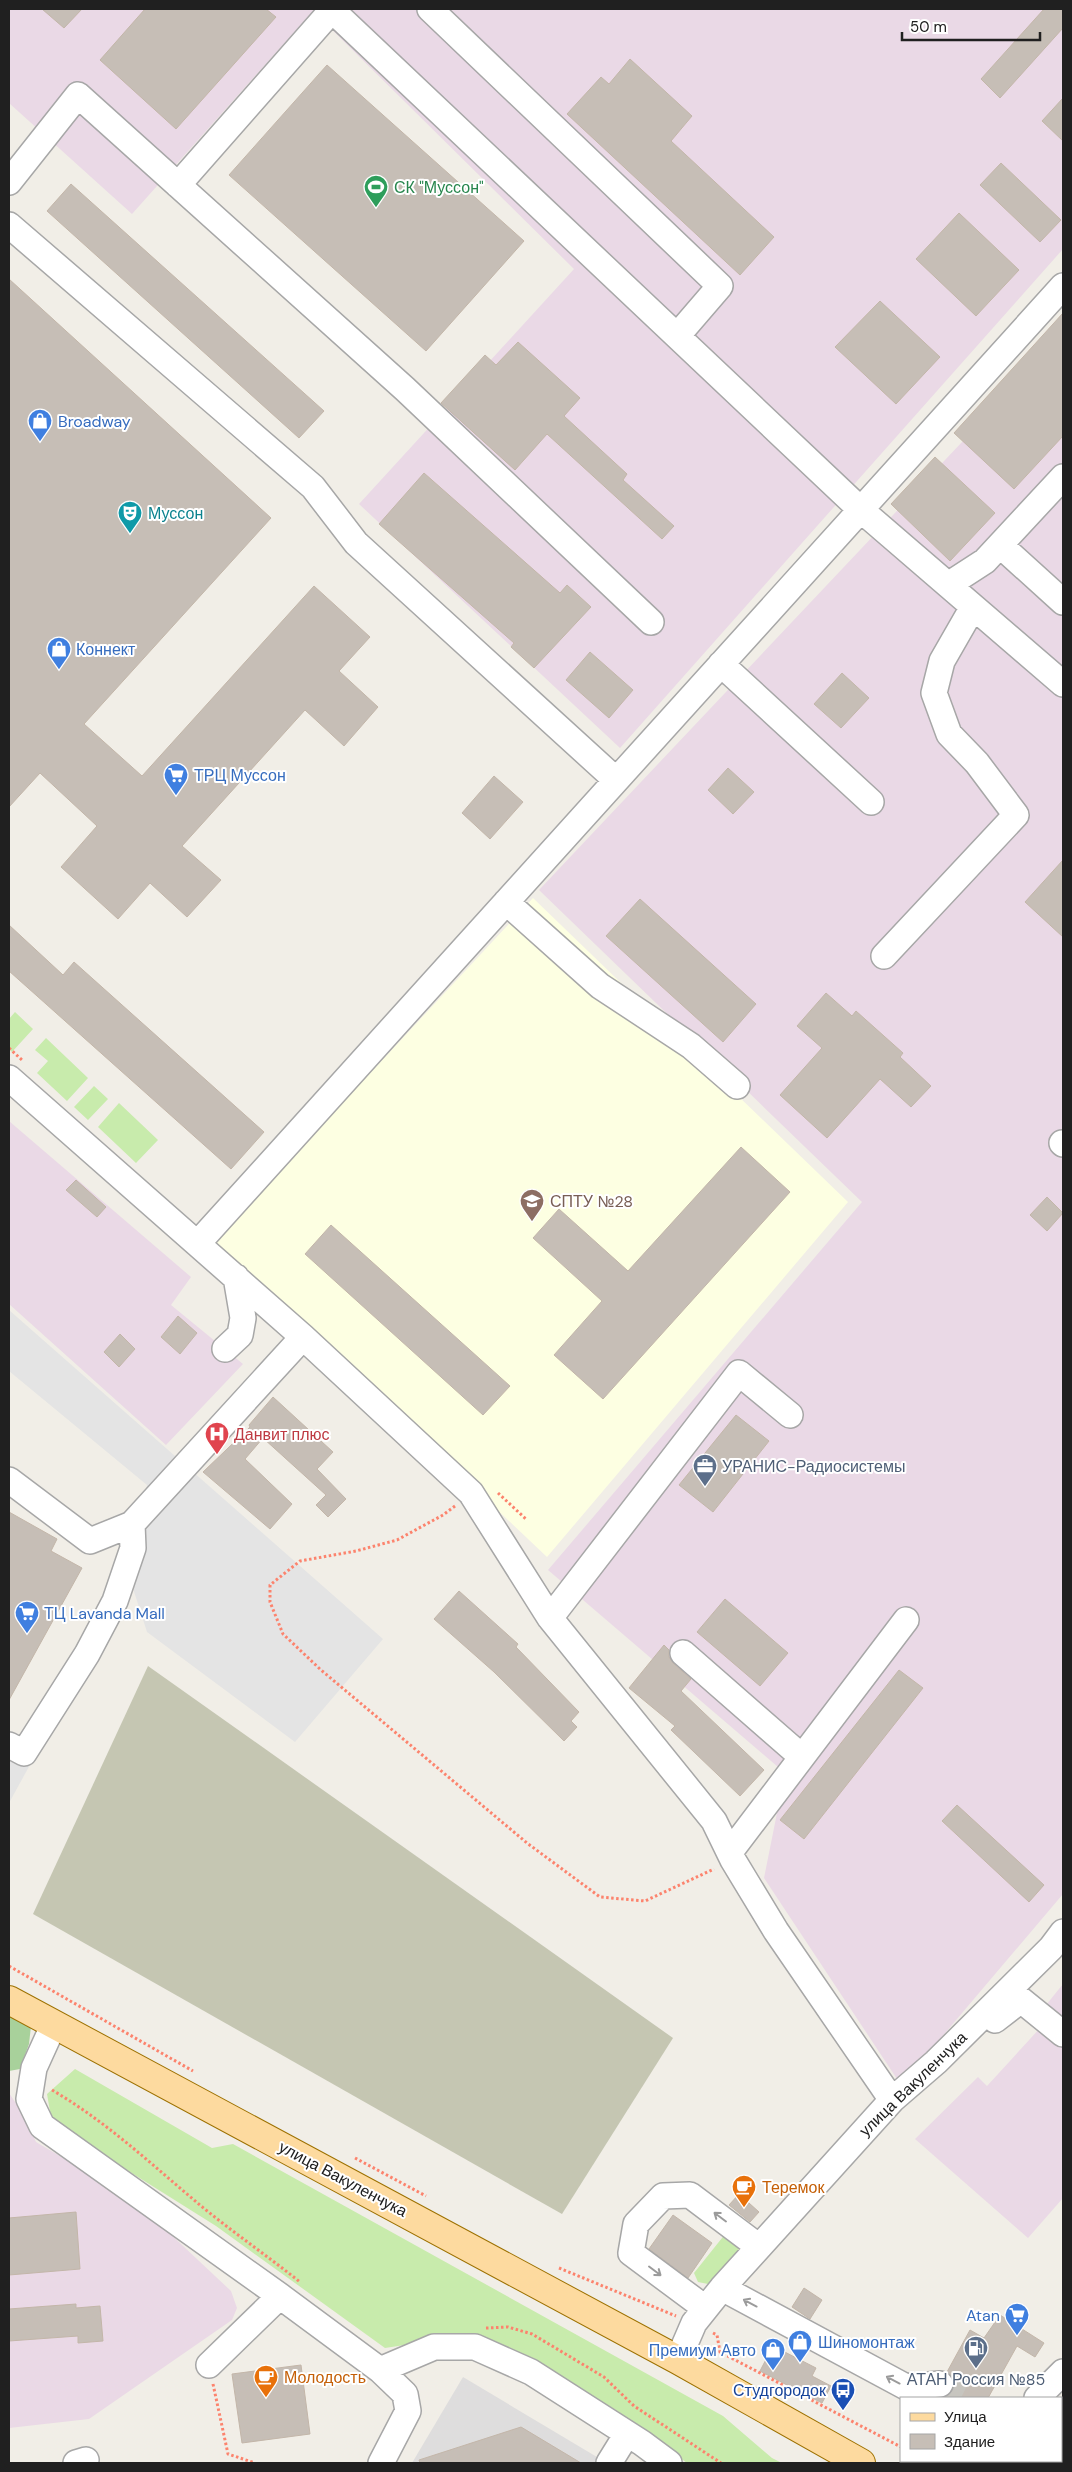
<svg xmlns="http://www.w3.org/2000/svg" width="1072" height="2472" font-family="'DM Sans',sans-serif">
	<rect width="100%" height="100%" fill="#f1eee7"/>
	<path fill="#dedddd" d="M463,2377L607,2463H412Z"/>
	<path fill="#ead9e6" d="M9,9H1063V249L620,748L359,504L574,269L313,11L132,214L9,103Z
		M1063,335V1894L901,2085L764,1878L785,1773L548,1570L862,1202L539,890Z
		M9,1121L191,1277L171,1305L243,1364L166,1445L9,1304Z
		M1063,1984V2198L1028,2238L915,2139L978,2077L987,2086L1041,2027L1034,2020Z
		M9,2093L23,2114L36,2142L133,2199L231,2291L237,2308L232,2320L89,2419L9,2428Z"/>
	<path fill="#fdffe2" d="M533,898L848,1202L547,1557L214,1241Z"/>
	<path fill="#c5c6b2" d="M148,1666L673,2038L562,2214L33,1914Z"/>
	<path fill="#c8ebac" d="M15,1012L33,1029L12,1052L9,1049V1019Z
		M46,1038L88,1078L67,1101L37,1073L48,1061L35,1050Z
		M94,1086L108,1099L88,1120L74,1107Z
		M119,1103L158,1140L136,1163L98,1127Z
		M75,2069L212,2148L233,2144L723,2416L772,2458L782,2463H687L616,2410L477,2334L385,2348L216,2226L52,2123L47,2094Z
		M726,2233L740,2248L713,2280L708,2284L698,2282L694,2273Z"/>
	<path fill="#a8d19b" d="M9,2014L31,2026L29,2044L20,2069L9,2071Z"/>
	<path fill="#e4e4e4" d="M9,1310L383,1639L295,1742L147,1632L129,1576L147,1485L9,1371Z
		M9,1751L31,1763L9,1803Z"/>
	<path fill="#c6beb6" stroke="#c3b6a9" d="M42,9H82L64,28Z
		M145,9H266L276,17L176,129L100,60Z
		M1044,9H1063V28L1000,98L981,79Z
		M630,59L692,116L671,141L774,237L740,275L567,114L601,77L609,84Z
		M327,65L524,241L426,351L229,175Z
		M1063,98V141L1042,121Z
		M1001,163L1061,220L1040,242L980,185Z
		M71,184L324,411L299,438L47,211Z
		M959,213L1019,270L976,316L916,259Z
		M9,279L271,518L84,724L142,776L314,586L370,637L339,671L378,707L344,746L305,710L182,846L221,880L187,917L150,883L118,919L61,867L97,826L40,773L9,807Z
		M880,301L940,357L896,404L835,347Z
		M1063,313V436L1014,489L954,433Z
		M518,342L580,398L564,416L627,474L623,480L674,526L662,539L547,434L515,470L441,403L485,355L496,365Z
		M935,457L995,513L950,561L891,504Z
		M424,473L560,593L567,585L591,607L534,668L511,647L514,643L379,524Z
		M590,652L633,690L609,718L566,680Z
		M842,673L869,698L841,728L814,704Z
		M728,768L754,792L733,814L708,790Z
		M494,776L523,802L490,839L462,813Z
		M1063,860V937L1025,902Z
		M640,899L756,1004L723,1042L606,936Z
		M9,925L63,975L74,962L264,1132L231,1169L9,971Z
		M826,993L852,1016L856,1011L903,1053L900,1057L931,1086L911,1107L880,1079L827,1138L780,1095L822,1048L797,1026Z
		M741,1147L790,1192L603,1399L554,1355L602,1301L533,1238L559,1209L628,1271Z
		M76,1180L106,1207L97,1217L66,1190Z
		M1047,1197L1063,1213L1047,1231L1030,1215Z
		M331,1225L510,1386L483,1415L305,1254Z
		M178,1316L197,1333L180,1354L161,1337Z
		M120,1334L135,1349L119,1367L104,1352Z
		M273,1397L333,1452L317,1469L346,1499L328,1517L316,1505L326,1495L263,1438L245,1459L292,1504L270,1529L203,1472L250,1427L249,1425Z
		M736,1415L769,1441L713,1512L679,1485Z
		M9,1512L57,1539L51,1551L82,1568L9,1700Z
		M459,1591L518,1644L516,1647L579,1712L571,1721L577,1727L564,1741L494,1672L434,1619Z
		M725,1599L788,1653L760,1686L697,1632Z
		M664,1645L669,1650V1657L673,1663L691,1679L681,1691L764,1770L740,1796L671,1730L675,1726L629,1688Z
		M899,1670L923,1688L804,1839L780,1820Z
		M957,1805L1044,1885L1029,1902L942,1821Z
		M739,2194L759,2212L750,2222L729,2205Z
		M76,2212L80,2269L9,2275V2218Z
		M673,2215L712,2243L688,2278L649,2249Z
		M804,2288L822,2300L810,2319L792,2307Z
		M76,2304V2308L100,2306L103,2341L78,2343V2336L9,2341V2309Z
		M1000,2315L1044,2343L1035,2357L1017,2346L988,2398H942L949,2395L953,2390L954,2382L947,2372L970,2330L984,2338Z
		M773,2346L816,2368L812,2376L831,2386L822,2403L760,2371Z
		M301,2365L310,2434L242,2443L232,2374Z
		M521,2427L581,2463H420L419,2460Z"/>
	<g fill="none" stroke-linecap="round" stroke-linejoin="round">
		<path stroke="#c7c5bf" stroke-width="25" stroke-dasharray="25 12" stroke-linecap="butt" d="M940,2384L968,2398"/>
		<defs>
			<path id="minor" d="M430,9L720,286L677,336
				M9,182L78,95L405,389L651,622
				M178,185L332,10L861,510L1063,684
				M9,225L313,487L356,543L616,780
				M1000,545L1063,602
				M948,585L985,561L1063,477
				M721,664L871,802
				M506,902L600,986L691,1046L737,1086
				M884,956L1016,815L977,763L949,734L934,693L942,661L973,607
				M9,1078L303,1337L471,1493L550,1618L714,1821L733,1860L776,1931L892,2100
				M1062,1143L1063,1144
				M198,1243L1063,286
				M225,1349L240,1335L243,1318L236,1277
				M9,1480L90,1541L132,1524L303,1337
				M550,1618L739,1373L790,1415
				M683,1653L802,1757
				M9,1745L24,1753L87,1654L115,1601L133,1548L132,1524
				M730,1852L906,1620
				M995,2020L1021,2000L1063,2034
				M54,2024L34,2068L29,2099L42,2126L280,2296L380,2370L405,2394L408,2411L381,2463
				M722,2288L906,2387L940,2384
				M705,2308L631,2253L636,2224L663,2196L690,2195L759,2247
				M678,2360L694,2323L722,2288L892,2100L936,2062L1051,1948L1063,1932
				M209,2365L280,2296
				M380,2370L434,2347H475L531,2372L642,2443L669,2463
				M1037,2398L1063,2372
				M76,2463L86,2460
				M609,2463L627,2434
				M986,2463L988,2461"/>
			<path id="major" d="M9,2000L678,2360L861,2463"/>
		</defs>
		<use href="#minor" stroke="#a7a7a7" stroke-width="28"/>
		<use href="#major" stroke="#9d7100" stroke-width="30"/>
		<path stroke="#fc836d" stroke-width="3" stroke-dasharray="2.5 2.5" stroke-linecap="butt" d="M9,1048L22,1060
			M498,1493L527,1520
			M455,1506L443,1515L397,1540L356,1551L300,1561L270,1585V1602L283,1634L321,1670L527,1843L600,1897L645,1901L714,1869
			M9,1966L193,2071
			M52,2090C105,2121 148,2161 194,2200C228,2229 265,2254 300,2282
			M355,2158L426,2196
			M559,2268L676,2316
			M486,2328L508,2327L532,2334L604,2377L634,2406L721,2463
			M713,2333L717,2335L720,2352L901,2447
			M213,2384L228,2454L255,2463
			M927,2461L935,2463"/>
		<use href="#minor" stroke="#fff" stroke-width="25"/>
		<use href="#major" stroke="#fdda9f" stroke-width="28"/>
	</g>
	<defs><path id="oneway-shaft" d="M-6 0H5M1.5-3L5.5 0L1.5 3" fill="none" stroke-width="1.6" stroke-linecap="round" stroke-linejoin="round" transform="scale(1.25)"/></defs>
	<g stroke="#9b9b9b">
		<use href="#oneway-shaft" transform="translate(720 2217) rotate(-143)"/>
		<use href="#oneway-shaft" transform="translate(655 2271) rotate(37)"/>
		<use href="#oneway-shaft" transform="translate(750 2303) rotate(-152)"/>
		<use href="#oneway-shaft" transform="translate(893 2380) rotate(-152)"/>
	</g>
	<defs>
		<symbol id="stadium-pin" viewBox="-11 -11 22 30"><path d="M0 17L-7.5 6A9.5 9.5 0 1 1 7.5 6Z" fill="#2e9e5b" stroke="#fff"/><path d="M0-5a6.5 5 0 1 0 0 10a6.5 5 0 1 0 0-10ZM-3.5-1.8h7v3.6h-7Z" fill="#fff"/></symbol>
		<symbol id="shop-pin" viewBox="-11 -11 22 30"><path d="M0 17L-7.5 6A9.5 9.5 0 1 1 7.5 6Z" fill="#3f7fe0" stroke="#fff"/><path d="M-5-2.5h2.3a2.7 3.5 0 0 1 5.4 0H5L5.5 6h-11ZM-1.5-2.5h3a1.5 2.3 0 0 0-3 0Z" fill="#fff"/></symbol>
		<symbol id="theatre-pin" viewBox="-11 -11 22 30"><path d="M0 17L-7.5 6A9.5 9.5 0 1 1 7.5 6Z" fill="#0f9aa8" stroke="#fff"/><path d="M-5-5.5Q0-4 5-5.5V0Q5 5 0 6Q-5 5-5 0ZM-3.3-2.5H-1v1.5H-3.3ZM1-2.5H3.3v1.5H1ZM-2.8 1Q0 5.5 2.8 1Z" fill="#fff"/></symbol>
		<symbol id="supermarket-pin" viewBox="-11 -11 22 30"><path d="M0 17L-7.5 6A9.5 9.5 0 1 1 7.5 6Z" fill="#3f7fe0" stroke="#fff"/><path d="M-6-5.5h2.5l.6 2H6L4.5 2H-2.5L-4.4-4H-6ZM-1.5 3.2a1.3 1.3 0 1 0 .1 0ZM3 3.2a1.3 1.3 0 1 0 .1 0Z" fill="#fff"/></symbol>
		<symbol id="university-pin" viewBox="-11 -11 22 30"><path d="M0 17L-7.5 6A9.5 9.5 0 1 1 7.5 6Z" fill="#8d6e63" stroke="#fff"/><path d="M0-5L7-2L0 1L-7-2ZM-4 1L0 2.5L4 1V4Q0 6-4 4Z" fill="#fff"/></symbol>
		<symbol id="hospital-pin" viewBox="-11 -11 22 30"><path d="M0 17L-7.5 6A9.5 9.5 0 1 1 7.5 6Z" fill="#e0444e" stroke="#fff"/><path d="M-5-5h3v3.5h4V-5h3V5h-3V1.5h-4V5h-3Z" fill="#fff"/></symbol>
		<symbol id="office-pin" viewBox="-11 -11 22 30"><path d="M0 17L-7.5 6A9.5 9.5 0 1 1 7.5 6Z" fill="#5c6f8a" stroke="#fff"/><path d="M-6-3h4V-5.5h4V-3h4V5H-6ZM-1-4.5V-3h2v-1.5ZM-6 0V1H6V0Z" fill="#fff"/></symbol>
		<symbol id="cafe-pin" viewBox="-11 -11 22 30"><path d="M0 17L-7.5 6A9.5 9.5 0 1 1 7.5 6Z" fill="#e8710a" stroke="#fff"/><path d="M-5.5-4.5H6V0H3Q3 3.5 0 3.5H-2.5Q-5.5 3.5-5.5 0ZM3-3.2v2h1.7v-2ZM-6 4.5H4V6H-6Z" fill="#fff"/></symbol>
		<symbol id="fuel-pin" viewBox="-11 -11 22 30"><path d="M0 17L-7.5 6A9.5 9.5 0 1 1 7.5 6Z" fill="#5c6f8a" stroke="#fff"/><path d="M-5.5-6h7V0h2V4h1.3V-2.5L3-4.5l.8-.8L6-3V5H2.5V1h-1V6h-7ZM-4.2-4.7v3.2H.2V-4.7Z" fill="#fff"/></symbol>
		<symbol id="bus-pin" viewBox="-11 -11 22 30"><path d="M0 17L-7.5 6A9.5 9.5 0 1 1 7.5 6Z" fill="#1a4fb4" stroke="#fff"/><path d="M-5-6H5V4H4V6H2V4H-2V6H-4V4H-5ZM-3.5-4V0h7V-4ZM-3.5 1.2v1.5H-2V1.2ZM2 1.2v1.5H3.5V1.2Z" fill="#fff"/></symbol>
	</defs>
	<g fill-rule="evenodd">
		<use href="#stadium-pin" x="362" y="173" width="28" height="38"/>
		<use href="#shop-pin" x="26" y="407" width="28" height="38"/>
		<use href="#theatre-pin" x="116" y="499" width="28" height="38"/>
		<use href="#shop-pin" x="45" y="635" width="28" height="38"/>
		<use href="#supermarket-pin" x="162" y="761" width="28" height="38"/>
		<use href="#university-pin" x="518" y="1187" width="28" height="38"/>
		<use href="#hospital-pin" x="203" y="1420" width="28" height="38"/>
		<use href="#office-pin" x="691" y="1452" width="28" height="38"/>
		<use href="#supermarket-pin" x="13" y="1599" width="28" height="38"/>
		<use href="#cafe-pin" x="730" y="2173" width="28" height="38"/>
		<use href="#supermarket-pin" x="1003" y="2301" width="28" height="38"/>
		<use href="#shop-pin" x="786" y="2328" width="28" height="38"/>
		<use href="#fuel-pin" x="962" y="2334" width="28" height="38"/>
		<use href="#shop-pin" x="759" y="2336" width="28" height="38"/>
		<use href="#cafe-pin" x="252" y="2363" width="28" height="38"/>
		<use href="#bus-pin" x="829" y="2376" width="28" height="38"/>
	</g>
	<g text-anchor="middle" dominant-baseline="central" stroke-width="4" stroke-linejoin="round" paint-order="stroke">
		<g font-size="16" fill="#27864d" stroke="#fff" text-anchor="start">
			<text x="394" y="187">СК "Муссон"</text>
		</g>
		<g font-size="16" fill="#366cbe" stroke="#fff" text-anchor="start">
			<text x="58" y="421">Broadway</text>
			<text x="76" y="649">Коннект</text>
			<text x="194" y="775">ТРЦ Муссон</text>
			<text x="44" y="1613">ТЦ Lavanda Mall</text>
			<text x="1000" y="2315" text-anchor="end">Atan</text>
			<text x="818" y="2342">Шиномонтаж</text>
			<text x="756" y="2350" text-anchor="end">Премиум Авто</text>
		</g>
		<g font-size="16" fill="#0d838f" stroke="#fff" text-anchor="start">
			<text x="148" y="513">Муссон</text>
		</g>
		<g font-size="16" fill="#785e54" stroke="#fff" text-anchor="start">
			<text x="550" y="1201">СПТУ №28</text>
		</g>
		<g font-size="16" fill="#be3a42" stroke="#fff" text-anchor="start">
			<text x="234" y="1434">Данвит плюс</text>
		</g>
		<g font-size="16" fill="#4e5e75" stroke="#fff" text-anchor="start">
			<text x="722" y="1466">УРАНИС-Радиосистемы</text>
			<text x="976" y="2379" text-anchor="middle">АТАН Россия №85</text>
		</g>
		<g font-size="16" fill="#202020" stroke="#fff">
			<text transform="translate(913 2084) rotate(-44)">улица Вакуленчука</text>
			<text transform="translate(343 2179) rotate(28)">улица Вакуленчука</text>
		</g>
		<g font-size="16" fill="#c56008" stroke="#fff" text-anchor="start">
			<text x="762" y="2187">Теремок</text>
			<text x="284" y="2377">Молодость</text>
		</g>
		<g font-size="16" fill="#164399" stroke="#fff" text-anchor="end">
			<text x="826" y="2390">Студгородок</text>
		</g>
	</g>
	<rect width="1072" height="2472" fill="none" stroke="#202020" stroke-width="20"/>
	<rect x="900" y="2397" width="162" height="65" fill="#ffffff" stroke="#a6a6a6"/>
	<rect x="910" y="2413" width="25" height="8" fill="#fdda9f" stroke="#a6a6a6"/>
	<text x="944" y="2422" font-size="15" fill="#202020">Улица</text>
	<rect x="910" y="2434" width="25" height="15" fill="#c6beb6" stroke="#a6a6a6"/>
	<text x="944" y="2447" font-size="15" fill="#202020">Здание</text>
	<path d="M902 32v8h138v-8" fill="none" stroke="#202020" stroke-width="2.5"/>
	<text x="910" y="32" font-size="15" fill="#202020" stroke="#ffffff" stroke-width="4" paint-order="stroke">50 m</text>
</svg>
